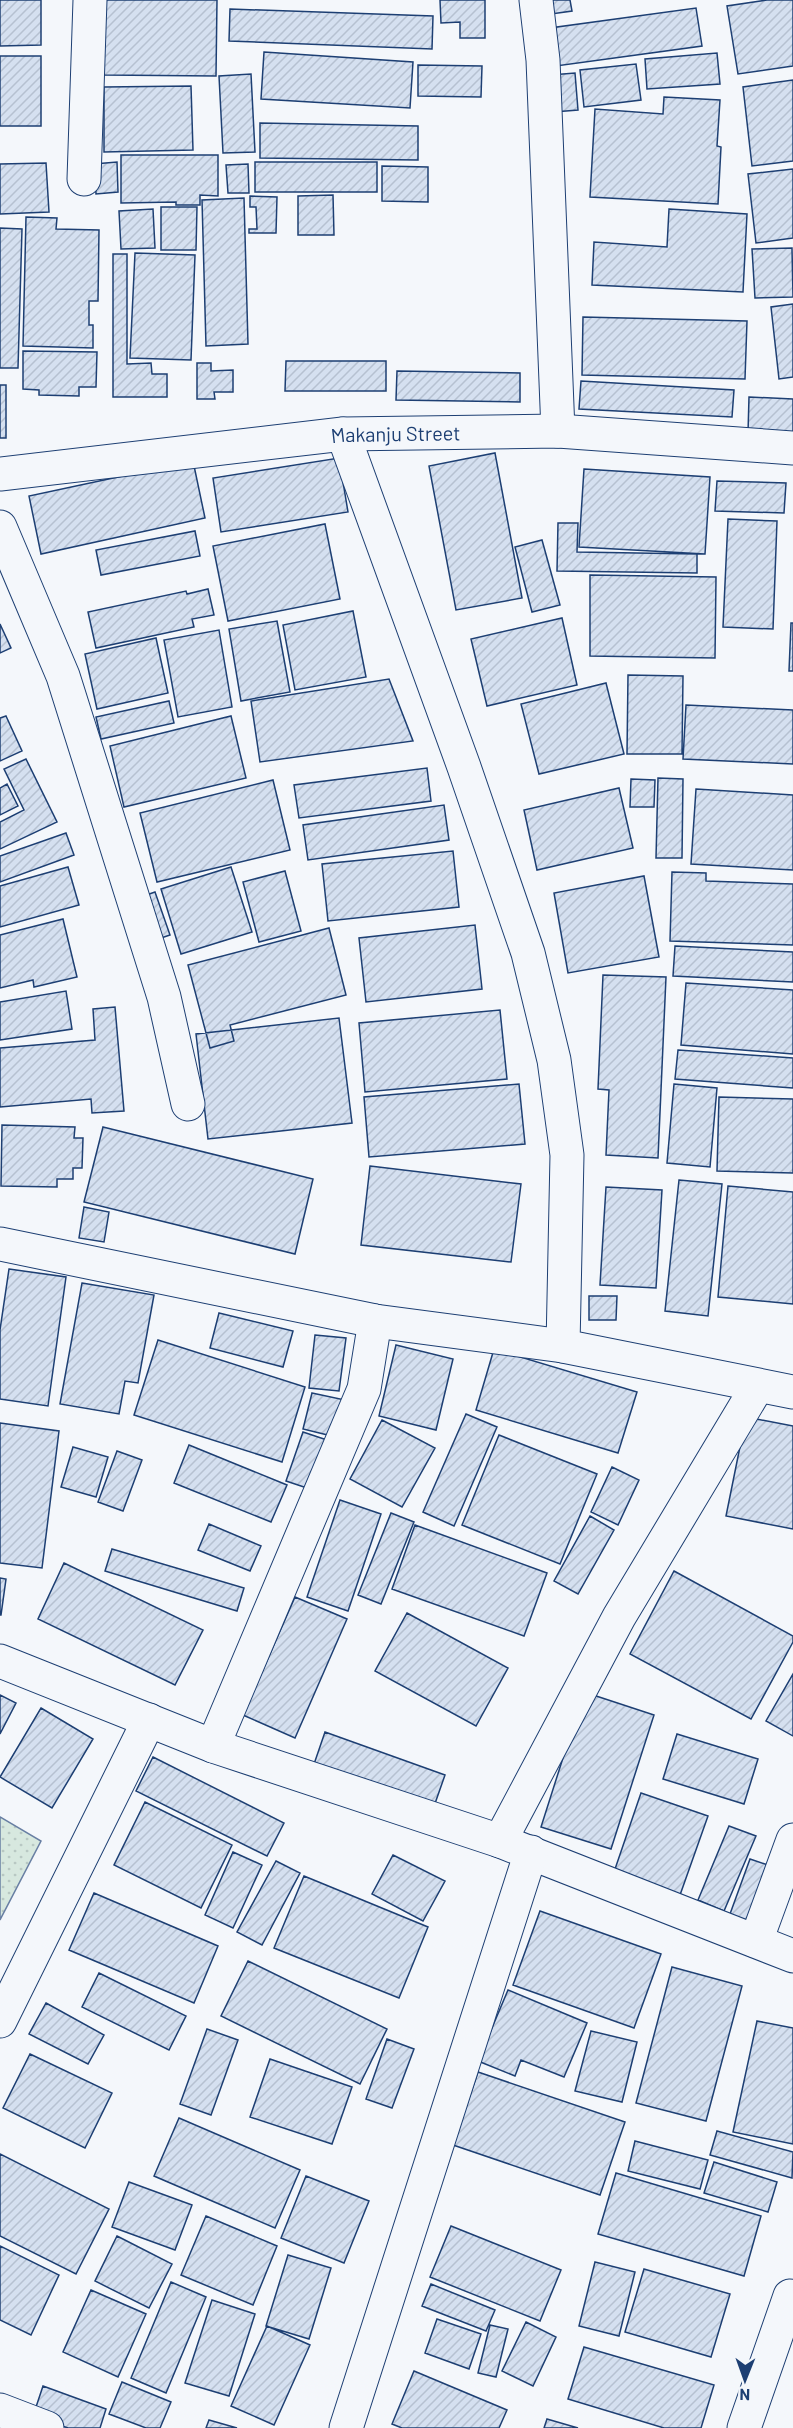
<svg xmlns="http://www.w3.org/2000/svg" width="793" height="2428" font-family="Barlow,sans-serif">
	<defs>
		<pattern id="green-dots" width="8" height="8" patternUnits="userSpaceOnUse" patternTransform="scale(1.5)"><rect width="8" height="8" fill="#d7e8df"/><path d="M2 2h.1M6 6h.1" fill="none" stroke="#b8c8c3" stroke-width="1.8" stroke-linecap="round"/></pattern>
		<pattern id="building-hatch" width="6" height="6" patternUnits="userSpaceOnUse" patternTransform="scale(1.5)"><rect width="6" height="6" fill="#d5e0f0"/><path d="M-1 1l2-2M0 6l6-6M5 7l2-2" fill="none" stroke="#b6c1d1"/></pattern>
	</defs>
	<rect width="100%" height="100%" fill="#f4f7fb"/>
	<path fill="url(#green-dots)" stroke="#687fa3" stroke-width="1.5" d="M0,1817L41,1841L0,1920Z"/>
	<path fill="url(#building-hatch)" stroke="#1d3f73" stroke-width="1.5" d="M0,0H41V45L0,46Z
		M104,0H217L216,76L104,75Z
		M440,0H485V38H460V22L441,23Z
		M542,0H570L572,11L544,15Z
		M767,0H793V66L738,74L727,6Z
		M696,8L702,46L556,66L550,28Z
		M230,9L433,16L432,49L229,41Z
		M264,52L413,62L410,108L261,99Z
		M717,53L720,84L647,89L645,59Z
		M0,56H41V126H0Z
		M636,64L641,100L584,107L580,70Z
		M418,65L482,66L481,97L418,96Z
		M575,73L578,110L554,112L551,75Z
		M251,74L255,152L223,153L219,76Z
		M793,80V161L752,166L743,87Z
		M191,86L193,150L104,152V87Z
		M664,97L720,100L717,146L721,147L718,204L590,197L595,109L663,114Z
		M260,123L418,126V160L260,158Z
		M121,155H218V196L200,195V205H176V202L121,203Z
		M117,162L118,192L96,194L94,164Z
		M255,162H377V192H255Z
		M46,163L49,212L0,214V164Z
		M248,164L249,193H228L226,165Z
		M382,166L428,167V202L382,201Z
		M793,169V238L756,243L748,174Z
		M333,195L334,235H298V196Z
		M250,196L277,197L276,233H249V229H257L256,207H250Z
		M244,198L248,344L206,346L202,200Z
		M161,207H197L196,250H161Z
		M153,209L155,248L121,249L119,211Z
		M669,209L747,214L743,292L592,285L594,242L667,247Z
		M26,217L57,218L56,229L99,230L98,301H89V325H93V348L23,346Z
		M0,228L22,229L18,368H0Z
		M792,248L793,297L755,298L752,249Z
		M135,253L195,255L191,360L130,358Z
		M113,254H127V364L151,363L152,374H167V397H113Z
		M793,304V377L779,379L771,307Z
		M583,317L747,321L745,379L582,375Z
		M23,351L97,352L96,387H79V396L39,395V390L23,389Z
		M286,361H386V391H285Z
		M197,363H211V371L233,370V392H214L215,399H197Z
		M397,371L520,373V402L396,400Z
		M581,381L734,390L732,417L579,409Z
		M0,385H6V438H0Z
		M749,397L793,399V435L748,433Z
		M495,453L522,598L456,610L429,466Z
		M339,458L348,512L221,532L213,478Z
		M193,461L205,518L41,554L29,496Z
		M584,469L710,477L705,554L579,547Z
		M717,481L786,483L784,513L715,511Z
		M728,519L777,521L773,629L723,627Z
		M558,523H578L577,552L697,554V573L557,571Z
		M325,524L340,599L228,621L213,546Z
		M195,531L200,556L101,575L96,550Z
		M542,540L560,605L532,612L515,547Z
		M590,575L716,577L715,658L590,656Z
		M208,589L214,615L192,619L194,627L96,648L88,612L186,591L187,594Z
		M353,611L366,677L295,690L283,625Z
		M562,618L577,685L487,706L471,639Z
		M277,621L290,692L241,701L229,629Z
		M791,623H793V671H789Z
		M0,624L11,648L0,653Z
		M219,630L232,707L178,717L164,640Z
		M156,638L168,693L97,709L85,654Z
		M628,675L683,676L682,754H627Z
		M389,679L413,741L260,762L251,701Z
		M606,683L624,754L539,774L521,704Z
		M169,701L174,723L101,739L96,717Z
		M686,705L793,710V764L683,759Z
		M6,716L22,751L0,761V718Z
		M231,716L246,778L124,807L110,746Z
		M26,759L57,822L0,849V822L24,810L4,769Z
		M427,768L431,801L299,818L294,785Z
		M658,778L683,779L682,858H656Z
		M631,779L655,780L654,807H630Z
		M273,780L290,850L157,882L140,813Z
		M7,784L18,806L0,815V788Z
		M619,788L633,848L537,870L524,810Z
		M696,789L793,795V870L691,864Z
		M444,805L449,840L308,860L303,825Z
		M66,833L74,855L0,882V856Z
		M453,851L459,907L328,921L322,864Z
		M68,867L79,905L0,927V886Z
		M231,867L252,932L181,954L161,889Z
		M285,871L301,931L259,942L243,882Z
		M672,872L706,873V881L793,884V945L670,941Z
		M644,876L659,957L568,973L554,893Z
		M155,892L170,935L152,941L138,898Z
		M63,919L77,977L34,987L33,980L0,988V935Z
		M475,925L482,989L366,1002L359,938Z
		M329,928L346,995L230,1025L234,1041L210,1048L188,965Z
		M675,946L793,952V982L673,976Z
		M603,975L666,977L658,1158L606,1155L609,1090L598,1089Z
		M686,983L793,990V1054L681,1045Z
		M66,991L72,1029L0,1040V1002Z
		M115,1007L124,1111L92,1113L91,1099L0,1107V1048L95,1040L93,1009Z
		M500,1010L507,1079L365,1092L359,1023Z
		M339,1018L352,1123L208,1139L196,1034Z
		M678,1050L793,1058V1088L675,1079Z
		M519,1084L525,1144L369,1157L364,1097Z
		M674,1084L717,1088L710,1167L667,1163Z
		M719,1097L793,1099V1173L717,1171Z
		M2,1125L75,1127L74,1138H83L82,1168H73V1179H57V1187L1,1186Z
		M103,1127L313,1179L295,1254L84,1202Z
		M370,1166L521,1184L511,1262L361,1245Z
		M679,1180L722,1184L708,1316L665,1311Z
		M728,1186L793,1192V1304L718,1297Z
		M606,1187L662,1190L656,1288L600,1285Z
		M84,1207L109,1212L104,1242L79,1238Z
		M9,1269L66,1277L48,1406L0,1399V1330Z
		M82,1283L154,1295L138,1383L125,1381L119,1414L60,1404Z
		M589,1296H617L616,1320H589Z
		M219,1313L293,1331L283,1367L210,1348Z
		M315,1335L346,1338L339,1391L309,1388Z
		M158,1340L305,1387L282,1462L134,1415Z
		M396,1345L453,1359L436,1430L379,1416Z
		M494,1349L637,1392L618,1453L476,1410Z
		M312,1393L345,1400L336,1437L303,1429Z
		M466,1414L497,1427L454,1526L423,1512Z
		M746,1417L793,1426V1529L726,1516Z
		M382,1420L435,1448L402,1507L350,1479Z
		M0,1423L59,1431L42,1568L0,1563Z
		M303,1432L330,1441L313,1490L286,1481Z
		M499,1435L597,1474L560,1564L462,1525Z
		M189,1445L287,1485L271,1522L174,1483Z
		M73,1447L108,1457L96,1497L61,1487Z
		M117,1451L142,1460L123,1511L98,1502Z
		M612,1467L639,1480L618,1525L591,1512Z
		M340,1500L381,1514L348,1611L307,1597Z
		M391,1513L414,1522L381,1604L358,1595Z
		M590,1516L614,1530L578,1594L554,1581Z
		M209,1524L261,1546L250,1571L198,1550Z
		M415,1525L547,1573L524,1636L392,1589Z
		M112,1549L244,1588L237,1611L105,1571Z
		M64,1563L203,1630L175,1685L38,1619Z
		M674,1571L793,1636V1642L751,1719L630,1654Z
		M0,1578L6,1579L1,1615H0Z
		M295,1597L347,1619L295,1738L243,1715Z
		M407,1613L508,1668L476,1726L375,1671Z
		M793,1674V1736L766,1721Z
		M584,1692L654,1715L611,1849L541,1827Z
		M0,1695L16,1703L0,1734Z
		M41,1708L93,1739L52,1808L0,1777Z
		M325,1732L445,1775L432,1812L312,1770Z
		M677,1734L758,1759L744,1804L663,1779Z
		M153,1757L284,1823L267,1856L136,1791Z
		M641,1793L708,1816L680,1895L614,1872Z
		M145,1802L232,1845L201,1908L114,1865Z
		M729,1826L756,1836L724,1911L698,1900Z
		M233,1852L262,1865L233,1928L205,1915Z
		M393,1855L445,1881L423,1921L372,1894Z
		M750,1859L768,1865L744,1931L726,1925Z
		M276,1861L300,1873L262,1945L237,1932Z
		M304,1876L428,1927L399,1998L274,1948Z
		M94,1893L218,1946L194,2003L69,1950Z
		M540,1911L661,1954L634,2028L513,1985Z
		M248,1961L387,2029L360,2084L221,2016Z
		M672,1967L742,1986L706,2121L636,2103Z
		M99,1973L186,2016L169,2050L82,2007Z
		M508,1990L587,2023L564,2077L521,2060L515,2076L478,2061Z
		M46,2003L104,2035L88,2064L29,2034Z
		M757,2021L793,2028V2144L733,2132Z
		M207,2029L238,2040L211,2115L180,2104Z
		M591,2031L637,2042L622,2102L575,2091Z
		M387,2039L414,2049L392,2108L366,2099Z
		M30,2054L112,2093L85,2148L3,2108Z
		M270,2059L352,2087L332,2144L250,2117Z
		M478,2072L625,2122L600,2195L453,2145Z
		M179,2118L300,2170L275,2228L154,2176Z
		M717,2131L793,2152L792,2178L710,2155Z
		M635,2141L708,2160L700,2189L628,2171Z
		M0,2154L109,2209L76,2274L0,2236Z
		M714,2162L777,2182L768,2212L704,2193Z
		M616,2173L761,2216L744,2276L598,2234Z
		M306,2176L369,2201L344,2263L281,2238Z
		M129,2182L192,2205L175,2250L112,2227Z
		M206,2216L277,2246L253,2305L181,2275Z
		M451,2226L561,2270L540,2321L430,2277Z
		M117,2236L172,2264L149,2308L95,2281Z
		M0,2246L59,2275L31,2335L0,2320Z
		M288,2255L331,2268L309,2339L266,2326Z
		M595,2262L635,2272L619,2336L579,2326Z
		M644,2269L730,2294L711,2357L625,2332Z
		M171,2282L206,2297L166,2393L131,2378Z
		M431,2284L495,2310L486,2331L422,2306Z
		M91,2290L146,2314L118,2377L63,2352Z
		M212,2300L255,2314L229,2396L185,2383Z
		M437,2319L481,2334L469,2369L425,2353Z
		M526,2322L556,2337L533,2386L502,2371Z
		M490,2325L508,2329L496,2377L478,2373Z
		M267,2326L310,2345L274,2425L231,2406Z
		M584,2347L714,2385L701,2428H664L568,2399Z
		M414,2371L507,2410L499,2428H402L392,2424Z
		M122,2382L171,2402L160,2428H146L109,2414Z
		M43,2386L106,2409L100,2428H68L33,2416Z
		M547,2419L578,2428H544Z
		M209,2420L237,2428H206Z"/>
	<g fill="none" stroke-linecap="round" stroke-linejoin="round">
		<defs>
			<g id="minor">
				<path d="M536,0L543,60L558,431"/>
				<path d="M84,179L90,0"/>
				<path d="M343,434L464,767L528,953L554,1060L567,1155L563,1346L793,1392"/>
				<path id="s1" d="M0,474L343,434L558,431L793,448"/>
				<path d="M0,527L63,676L164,997L188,1104"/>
				<path d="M0,1244L375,1321L563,1346"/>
				<path d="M757,1387L619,1617L500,1841L793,1956"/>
				<path d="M0,1661L213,1746L500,1841"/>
				<path d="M213,1746L364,1389L375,1321"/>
				<path d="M756,1941L793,1840"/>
				<path d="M0,2021L149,1720"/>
				<path d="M0,2410L47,2428"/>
				<path d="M346,2428L531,1852"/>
				<path d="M744,2428L790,2296"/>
			</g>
		</defs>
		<use href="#minor" stroke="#1d3f73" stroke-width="35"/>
		<use href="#minor" stroke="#f4f7fb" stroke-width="33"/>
	</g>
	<g text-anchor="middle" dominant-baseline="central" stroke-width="4.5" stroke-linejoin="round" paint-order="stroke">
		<g font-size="20" fill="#1d3f73" stroke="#f4f7fb">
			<text stroke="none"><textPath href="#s1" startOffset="398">Makanju Street</textPath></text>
		</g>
	</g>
	<g transform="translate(745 2380) rotate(181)" stroke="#f4f7fb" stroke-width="4.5" paint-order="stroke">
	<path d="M0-4.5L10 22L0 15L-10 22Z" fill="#1d3f73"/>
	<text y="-9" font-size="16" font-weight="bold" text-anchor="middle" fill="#1d3f73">N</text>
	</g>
</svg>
